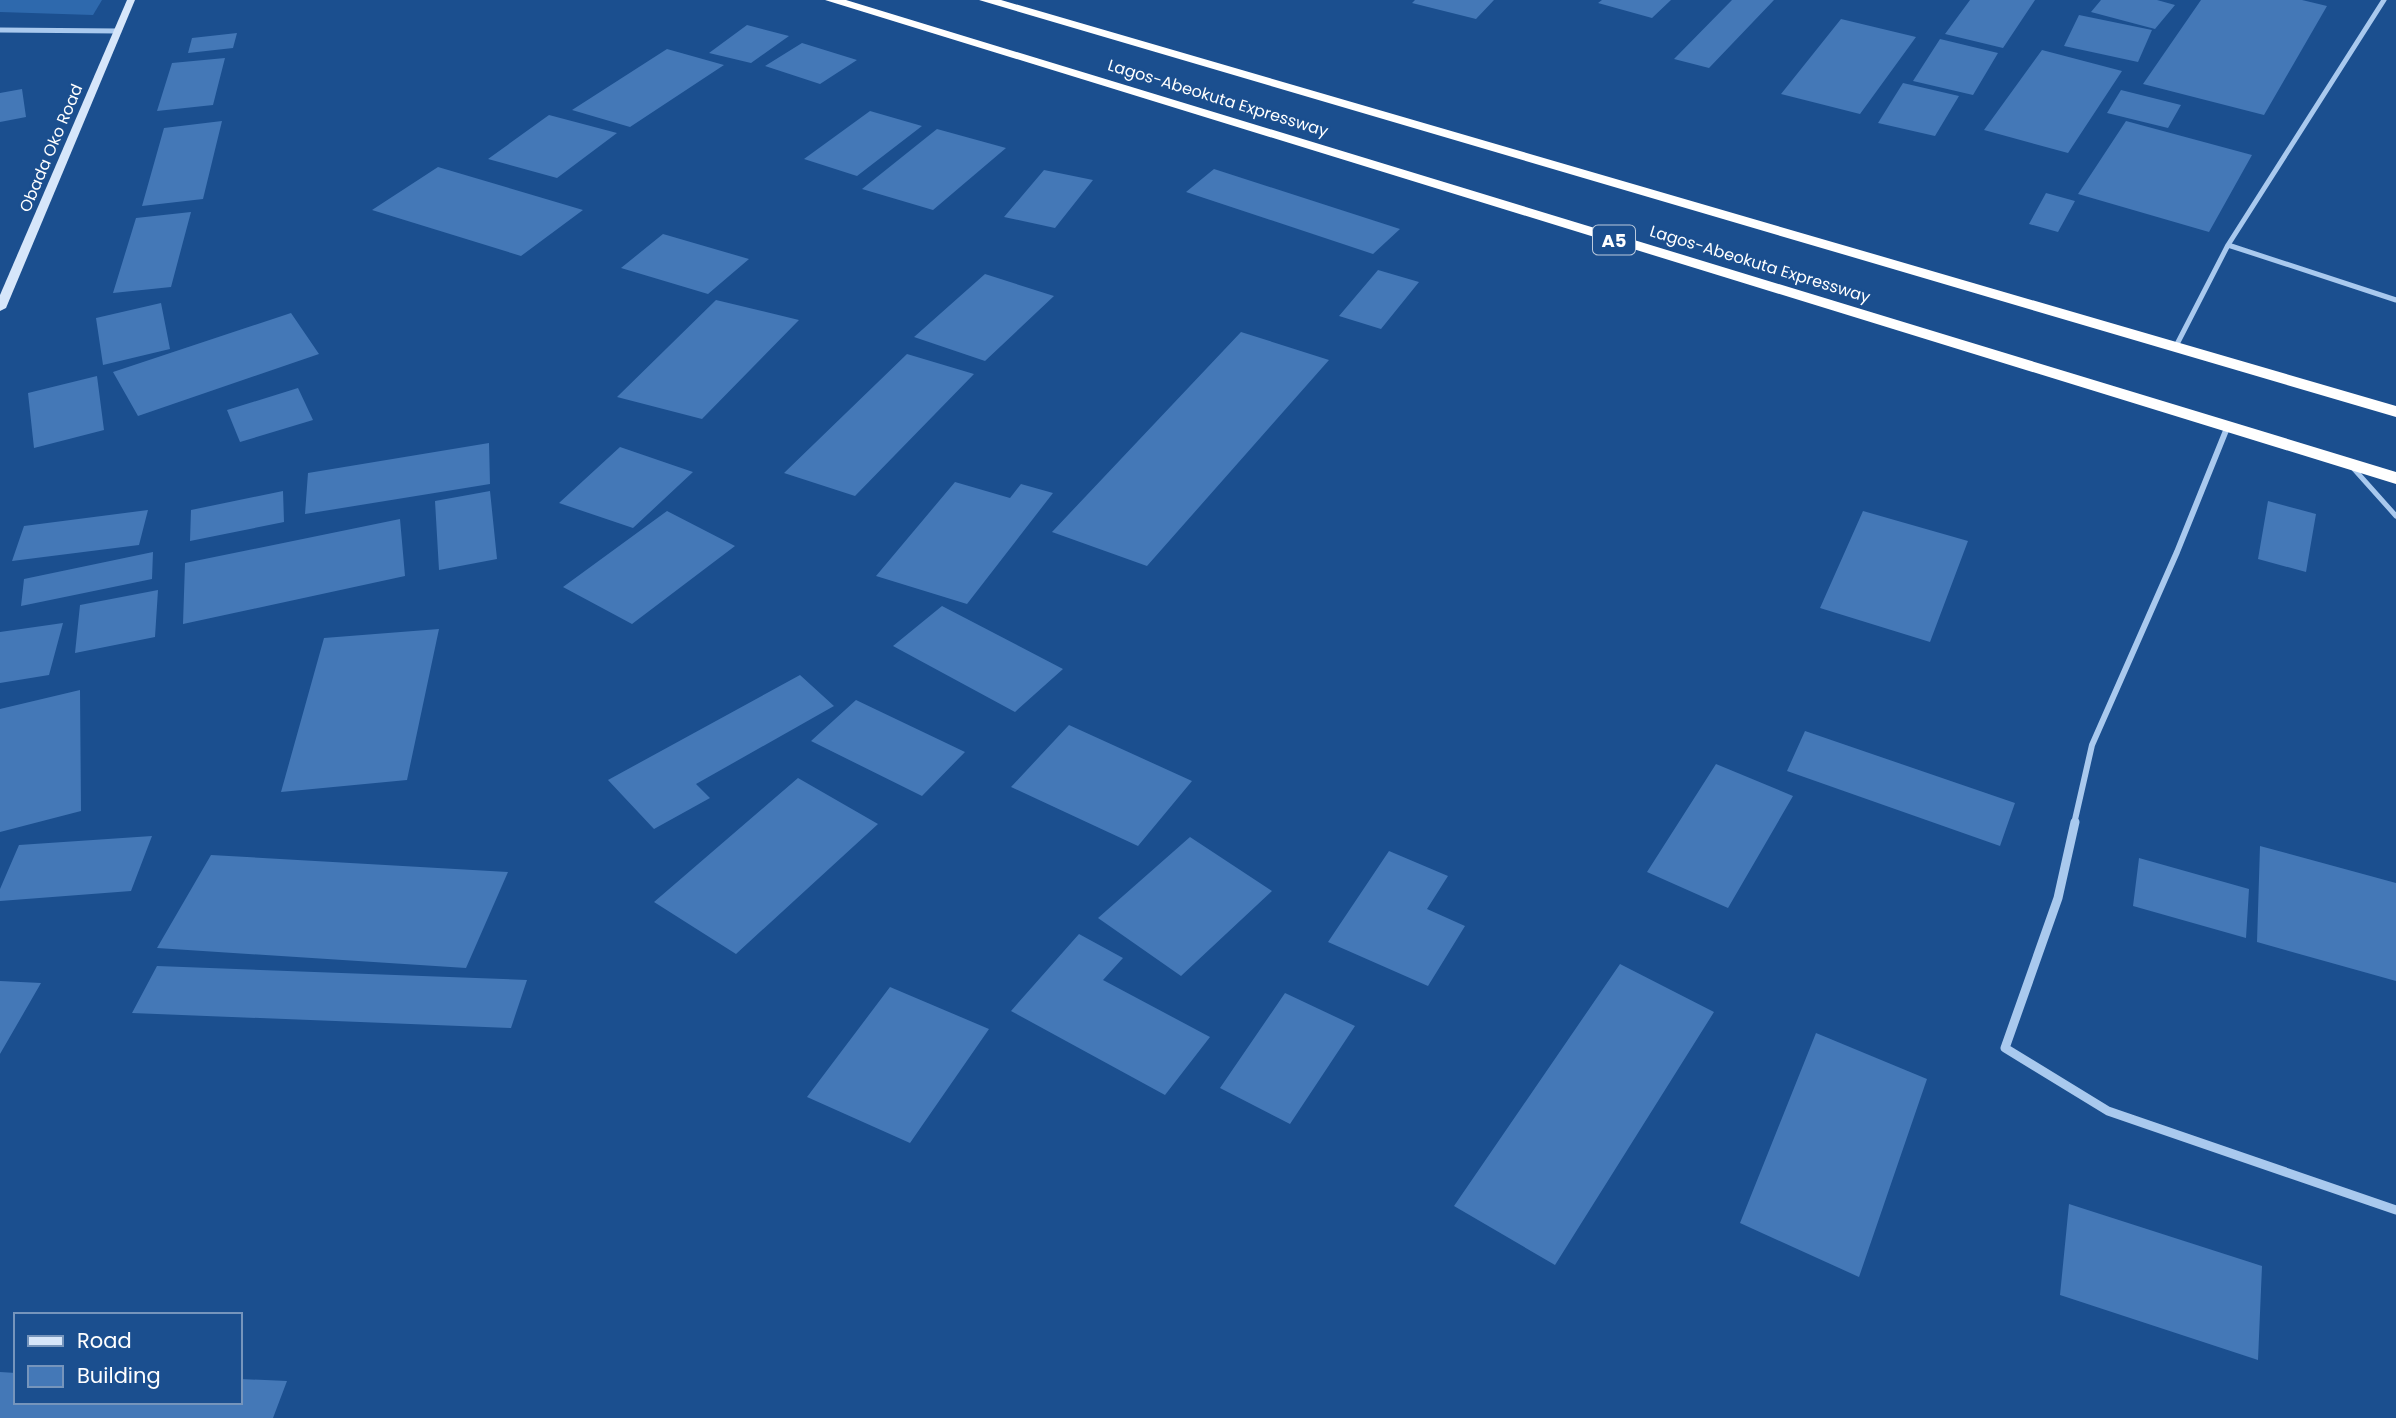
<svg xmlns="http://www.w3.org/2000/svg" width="2396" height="1418" font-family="Poppins,sans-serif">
	<rect width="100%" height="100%" fill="#1b4f8f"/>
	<path fill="#2e69ad" d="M0,0H102L93,15L0,12Z"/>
	<path fill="#4478b7" d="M1415,0H1494L1476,19L1412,3Z
		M1602,0H1671L1652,18L1598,3Z
		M1732,0H1774L1709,68L1674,59Z
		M1970,0H2035L2003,48L1945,34Z
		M2101,0H2157L2175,5L2155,29L2091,12Z
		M2201,0H2302L2327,6L2264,115L2143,84Z
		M2079,15L2152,30L2138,62L2064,46Z
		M1841,19L1916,37L1860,114L1781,94Z
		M747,25L789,36L751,63L709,53Z
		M237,33L233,48L188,53L192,38Z
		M1940,39L1998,53L1973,95L1913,81Z
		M802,43L857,60L820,84L765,66Z
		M667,49L724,65L630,127L572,110Z
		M2042,50L2122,71L2068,153L1984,130Z
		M225,58L213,105L157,111L172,63Z
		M1903,83L1959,96L1935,136L1878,123Z
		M22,89L26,117L0,122V93Z
		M2121,90L2181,105L2168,128L2107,113Z
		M870,111L922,126L857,176L804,159Z
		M549,115L617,133L557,178L488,159Z
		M222,121L203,199L142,206L164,128Z
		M2126,121L2252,155L2209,232L2078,194Z
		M937,129L1006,148L933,210L862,189Z
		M438,167L583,210L521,256L372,210Z
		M1214,169L1400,229L1373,254L1186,192Z
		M1044,170L1093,180L1055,228L1004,217Z
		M2046,193L2075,201L2058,232L2029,224Z
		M191,212L171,287L113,293L136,218Z
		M663,234L749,259L708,294L621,268Z
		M1378,270L1419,282L1381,329L1339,316Z
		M985,274L1054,296L985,361L914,337Z
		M716,300L799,320L702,419L617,397Z
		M161,303L170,349L103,365L96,318Z
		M291,313L319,354L138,416L113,372Z
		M1241,332L1329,360L1147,566L1052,532Z
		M907,354L974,374L855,496L784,473Z
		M97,376L104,430L34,448L28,393Z
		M298,388L313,420L240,442L227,410Z
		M489,443L490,484L305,514L308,473Z
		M620,447L693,472L633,528L559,503Z
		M955,482L1010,498L1021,484L1053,493L967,604L876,576Z
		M283,491L284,522L190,541L191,510Z
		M490,491L497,559L439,570L435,501Z
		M2268,501L2316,514L2306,572L2258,559Z
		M148,510L139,545L12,561L24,526Z
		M667,511L735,546L632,624L563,587Z
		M1863,511L1968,541L1930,642L1820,608Z
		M400,519L405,576L183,624L185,563Z
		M153,552L152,579L21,606L24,579Z
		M158,590L155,637L75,653L80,605Z
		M942,606L1063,669L1015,712L893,646Z
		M63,623L49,675L0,683V632Z
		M439,629L407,780L281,792L324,638Z
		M800,675L834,706L696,784L710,798L654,829L608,780Z
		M80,690L81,811L0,832V709Z
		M856,700L965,752L922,796L811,741Z
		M1069,725L1192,781L1138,846L1011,787Z
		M1805,731L2015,803L2000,846L1787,771Z
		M1716,764L1793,796L1728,908L1647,872Z
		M798,778L878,824L736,954L654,902Z
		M152,836L131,891L0,901V889L19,845Z
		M1190,837L1272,891L1181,976L1098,918Z
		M2260,846L2396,883V981L2257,942Z
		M1389,851L1448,876L1427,909L1465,926L1428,986L1328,942Z
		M211,855L508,872L466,968L157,948Z
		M2139,858L2249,889L2246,938L2133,906Z
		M1079,934L1123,958L1103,980L1210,1037L1165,1095L1011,1011Z
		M1620,964L1714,1012L1555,1265L1454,1206Z
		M157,966L527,980L511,1028L132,1013Z
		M0,981L41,983L0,1054Z
		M890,987L989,1029L910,1143L807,1097Z
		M1285,993L1355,1026L1290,1124L1220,1088Z
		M1816,1033L1927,1079L1859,1277L1740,1223Z
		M2069,1204L2262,1266L2258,1360L2060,1295Z
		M0,1372L16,1373V1402H240V1379L287,1381L273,1418H0Z"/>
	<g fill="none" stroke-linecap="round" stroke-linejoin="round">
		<path stroke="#a9c9ee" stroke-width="5" d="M2354,469L2396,516"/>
		<path stroke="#a9c9ee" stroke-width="5" d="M0,30L118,31
			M2228,245L2396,300
			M2175,348L2228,245L2384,0"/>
		<path stroke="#a9c9ee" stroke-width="6" d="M2074,824L2092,745L2177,552L2227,428"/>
		<path stroke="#a9c9ee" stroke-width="9" d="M2075,822L2058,898L2005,1048L2108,1111L2396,1210"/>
		<path fill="#d6e6fa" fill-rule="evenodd" d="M127,0H135L6,308L0,311V295Z"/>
		<path fill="#fff" fill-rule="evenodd" d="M825,0H846L2396,472V484Z
			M979,0H1001L2396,406V417Z"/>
	</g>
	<g text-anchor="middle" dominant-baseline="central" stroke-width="5" stroke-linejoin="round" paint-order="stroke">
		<g font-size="16" fill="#fff" stroke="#1b4f8f">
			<text transform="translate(1218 98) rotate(17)">Lagos-Abeokuta Expressway</text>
			<text transform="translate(51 148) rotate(-67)">Obada Oko Road</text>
			<text transform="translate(1760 264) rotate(17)">Lagos-Abeokuta Expressway</text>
		</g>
		<rect fill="#1b4f8f" stroke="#bbcadd" stroke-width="2" x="1593" y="225.5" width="42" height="29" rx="5"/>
		<g font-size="18" font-weight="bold" fill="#fff">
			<text x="1614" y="240">A5</text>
		</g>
	</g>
	<rect x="14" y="1313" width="228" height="91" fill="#1b4f8f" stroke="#7695bc" stroke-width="2"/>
	<rect x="28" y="1336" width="35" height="10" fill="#d6e6fa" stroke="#7695bc" stroke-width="2"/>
	<text x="77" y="1348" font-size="21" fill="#ffffff">Road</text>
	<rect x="28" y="1366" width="35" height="21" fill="#4478b7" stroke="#7695bc" stroke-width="2"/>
	<text x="77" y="1383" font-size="21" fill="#ffffff">Building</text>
</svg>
